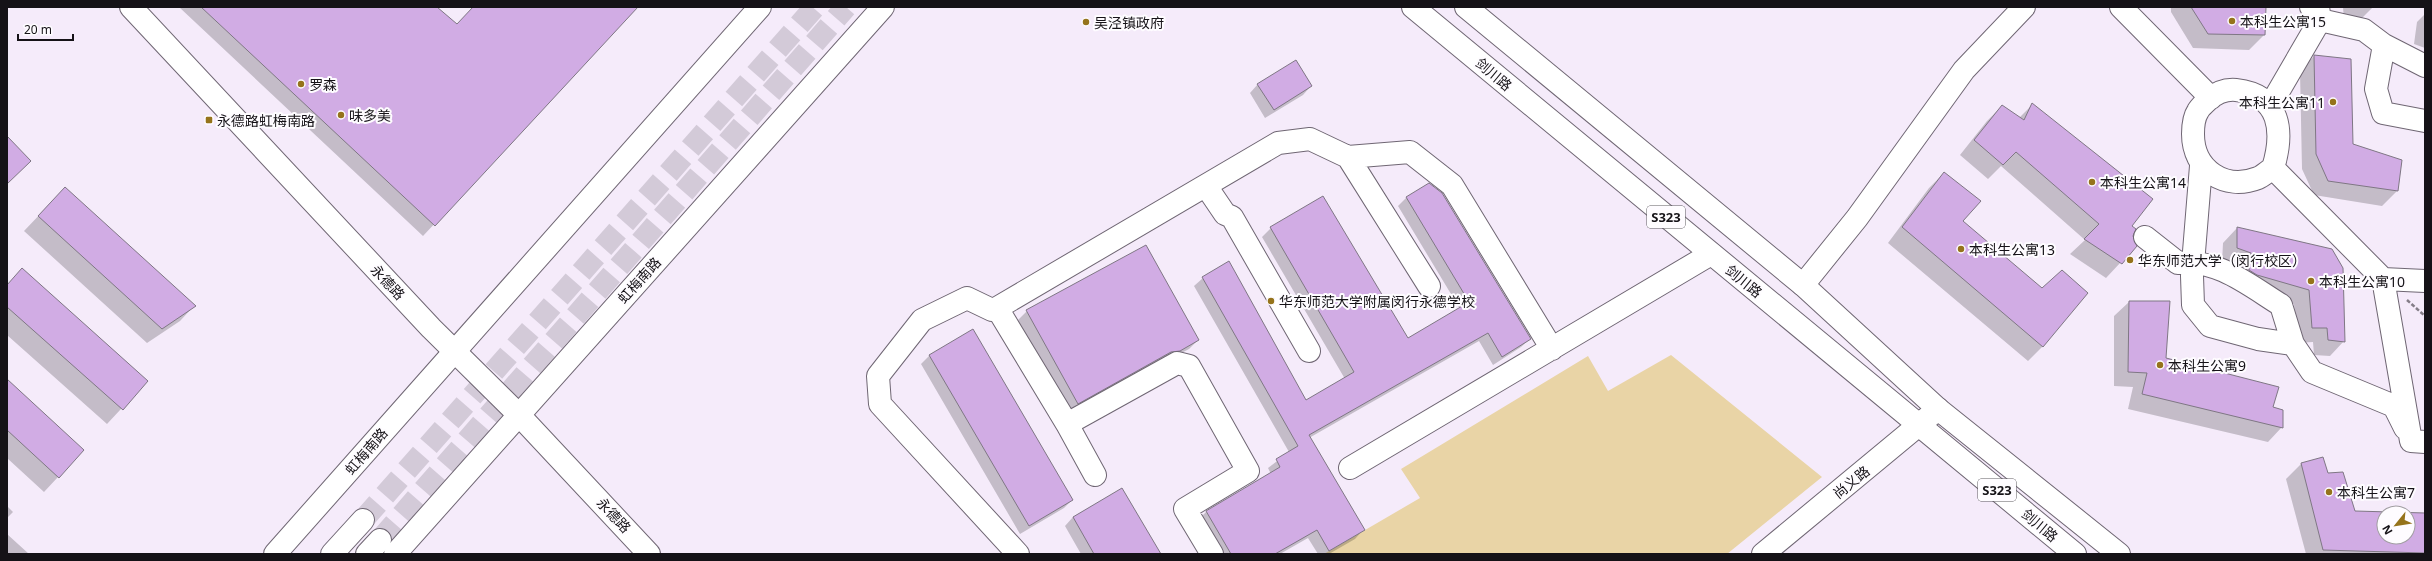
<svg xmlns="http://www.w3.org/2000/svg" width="2432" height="561" font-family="'Noto Sans','Noto Sans SC',sans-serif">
	<rect width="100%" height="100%" fill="#f5ebfa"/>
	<path fill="#e9d4a6" d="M1671,355L1822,477L1727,554H1324L1420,498L1401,469L1588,356L1608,391Z"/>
	<path fill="#0003" d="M179,7H435L457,25L474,7H637L423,236Z
		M2171,7H2265L2264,35L2249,50L2193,48L2171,12Z
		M2343,7H2373L2359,21L2344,20Z
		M2425,14V48L2414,44L2417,22Z
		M2314,56L2352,145L2401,160L2397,191L2382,206L2314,195L2302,169L2300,71Z
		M1258,84L1311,86L1303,95L1265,118L1250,93Z
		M2032,105L2131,226L2136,246L2106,278L2070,254L2085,240L2001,166L1988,179L1960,155L1987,121L2002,106L2019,118Z
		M1944,173L1961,222L2043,346L2028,361L1888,243L1929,188Z
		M1429,184L1530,339L1521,347L1493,365L1479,341L1309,438L1363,530L1355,539L1329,554H1318L1308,538L1280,554H1217L1198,520L1206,512L1271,474L1268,468L1289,452L1194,286L1203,278L1306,401L1345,379L1262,237L1271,228L1408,340L1460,309L1398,206L1406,198Z
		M65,188L194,306L180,321L147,343L24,231Z
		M2237,228L2331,249L2344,341L2330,356L2314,355L2313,342L2297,343L2294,304L2242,289L2222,263L2223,243Z
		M22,270L147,381L107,424L7,335V285Z
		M2129,302L2165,359L2282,427L2268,442L2128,409L2133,387L2114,386V316Z
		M1027,311L1198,340L1189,349L1069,412L1018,320Z
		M973,330L1072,500L1064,508L1020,534L921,364L929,356Z
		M7,381L58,477L44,492L7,458Z
		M2322,459L2327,474L2354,512L2400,513H2384V537H2408V513L2425,514V554H2306L2286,479L2301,464Z
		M1122,489L1160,554H1081L1065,526L1073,517Z
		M7,506L13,512L7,518Z
		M7,534L29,554H7Z"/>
	<path fill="#d1ace4" stroke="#7f7784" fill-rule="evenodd" d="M201,7H437L457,24L473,7H638L435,226Z
		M2191,7H2266L2265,35L2208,34Z
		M2314,55L2351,59L2353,144L2402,160L2398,191L2328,181L2316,154Z
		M1296,60L1312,86L1274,110L1257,84Z
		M2032,103L2153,199L2132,226L2136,229L2133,236L2137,246L2122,264L2084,239L2099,224L2016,152L2003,165L1974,140L2002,105L2024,120Z
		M7,136L31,161L7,184Z
		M1944,172L1981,201L1963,221L2042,288L2062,270L2088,293L2043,347L1902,227Z
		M1429,183L1442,193L1531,339L1502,357L1488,333L1309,435L1365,530L1329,551L1317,530L1275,554H1231L1206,511L1280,467L1276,459L1298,446L1202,277L1229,261L1306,400L1354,372L1270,227L1323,196L1408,338L1469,302L1406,197Z
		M65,187L196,306L162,329L38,216Z
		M2237,227L2332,249L2343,268L2345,342L2328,340L2327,328H2312L2309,290L2257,275L2249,270L2251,253L2237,248Z
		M1146,245L1199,340L1180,351L1171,352L1078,404L1026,310Z
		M22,268L148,381L123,410L7,307V285Z
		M2129,301H2170L2166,358L2279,387L2273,407L2283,410V428L2142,394L2147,373L2128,372Z
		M973,329L1073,500L1029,526L929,355Z
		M7,379L84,450L59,478L7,430Z
		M2323,457L2328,473L2343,472L2355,511L2425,513V553L2323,550L2301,463ZM2384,513H2408V537H2384Z
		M1122,488L1161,554H1094L1073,517Z"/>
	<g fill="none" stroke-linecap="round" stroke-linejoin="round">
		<path stroke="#d3cad8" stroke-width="22" stroke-dasharray="22 11" stroke-linecap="butt" d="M363,520L815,7
			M380,540L846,7"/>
		<defs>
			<path id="minor" d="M131,7L431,328L519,415L649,554
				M2121,7L2211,98
				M2318,7L2320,20L2364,30L2384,45L2425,66
				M2384,45L2376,89L2383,113L2425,121
				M2270,106L2320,20L2311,7
				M1348,157L1429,286
				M2201,166L2192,276L2193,305L2210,326L2258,339L2293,344
				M2273,168C2268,171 2263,176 2258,178C2225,191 2193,170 2193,134C2193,127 2194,117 2198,111C2200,107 2205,103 2208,100C2216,93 2225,89 2236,90C2281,95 2284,132 2273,168L2383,279L2411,441L2425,442
				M1206,186L1225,214L1232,217L1309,351
				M2145,237L2178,263C2217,258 2250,286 2281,305L2293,344L2312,372L2394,406L2405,428
				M2383,279L2425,281
				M1803,285L1857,218L1964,70L2024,7
				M992,310L967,298L922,320L878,376L880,404L1018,554
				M1067,424L1095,475
				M1350,468L1711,254
				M1212,554L1185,509L1248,471L1189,366L1177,363L1067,424L997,308L1278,143L1310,139L1348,157L1410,152L1452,185L1552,349
				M1763,554L1938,409"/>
			<path id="major" d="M1413,7L2075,554
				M1466,7L1803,285L1938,409L2119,554
				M275,554L760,7
				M395,554L883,7"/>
			<path id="highway" d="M332,554L363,520
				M367,554L380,540"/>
		</defs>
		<use href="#minor" stroke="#6f6673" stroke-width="24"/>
		<use href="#major" stroke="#6f6673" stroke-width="24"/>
		<use href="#highway" stroke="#6f6673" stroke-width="24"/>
		<path stroke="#847d87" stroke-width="2.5" stroke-dasharray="4 2" stroke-linecap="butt" d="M2407,300L2425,316"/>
		<use href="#minor" stroke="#fff" stroke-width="22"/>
		<use href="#major" stroke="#fff" stroke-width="22"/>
		<use href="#highway" stroke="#fff" stroke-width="22"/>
	</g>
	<g fill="#95731b" stroke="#fefcff" stroke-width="1.5">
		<circle cx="2232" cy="21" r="4"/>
		<circle cx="1086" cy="22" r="4"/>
		<circle cx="301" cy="84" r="4"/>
		<circle cx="2333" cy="102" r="4"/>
		<circle cx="341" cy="115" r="4"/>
		<rect x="205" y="116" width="8" height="8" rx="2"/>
		<circle cx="2092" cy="182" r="4"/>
		<circle cx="1961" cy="249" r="4"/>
		<circle cx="2130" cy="260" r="4"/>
		<circle cx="2311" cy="281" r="4"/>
		<circle cx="1271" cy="301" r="4"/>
		<circle cx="2160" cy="365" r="4"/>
		<circle cx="2329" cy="492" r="4"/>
	</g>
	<g text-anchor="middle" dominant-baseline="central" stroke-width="4" stroke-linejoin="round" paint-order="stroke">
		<g fill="#fefcff" stroke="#5b585d" stroke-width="1">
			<rect x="1647" y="206" width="38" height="22" rx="3"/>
			<rect x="1978" y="479" width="38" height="22" rx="3"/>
		</g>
		<g font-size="13" font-weight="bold" fill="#151217">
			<text x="1666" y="217">S323</text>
			<text x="1997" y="490">S323</text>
		</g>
		<g font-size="14" fill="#151217" stroke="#fefcff" text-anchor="start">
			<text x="2240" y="21">本科生公寓15</text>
			<text x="1094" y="22">吴泾镇政府</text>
			<text x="309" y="84">罗森</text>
			<text x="2325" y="102" text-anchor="end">本科生公寓11</text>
			<text x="349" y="115">味多美</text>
			<text x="217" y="120">永德路虹梅南路</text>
			<text x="2100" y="182">本科生公寓14</text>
			<text x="1969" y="249">本科生公寓13</text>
			<text x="2138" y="260">华东师范大学（闵行校区）</text>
			<text x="2319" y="281">本科生公寓10</text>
			<text x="1279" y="301">华东师范大学附属闵行永德学校</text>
			<text x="2168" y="365">本科生公寓9</text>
			<text x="2337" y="492">本科生公寓7</text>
		</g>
		<g font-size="14" fill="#151217" stroke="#fefcff">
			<text transform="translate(1494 74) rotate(40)">剑川路</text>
			<text transform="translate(639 280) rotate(-48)">虹梅南路</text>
			<text transform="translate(1744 281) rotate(39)">剑川路</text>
			<text transform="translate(388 282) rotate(47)">永德路</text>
			<text transform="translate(366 451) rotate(-49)">虹梅南路</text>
			<text transform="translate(1851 482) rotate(-39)">尚义路</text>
			<text transform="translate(614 515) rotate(47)">永德路</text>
			<text transform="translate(2040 525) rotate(40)">剑川路</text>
		</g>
	</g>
	<rect width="2432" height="561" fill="none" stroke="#151217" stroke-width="16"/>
	<g transform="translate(2396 525) rotate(240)"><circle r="19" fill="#fefcff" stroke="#a19ea2"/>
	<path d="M0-3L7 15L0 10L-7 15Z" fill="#95731b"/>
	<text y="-6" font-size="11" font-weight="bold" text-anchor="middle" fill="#151217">N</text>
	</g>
	<path d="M18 34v6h55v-6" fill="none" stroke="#151217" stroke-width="2"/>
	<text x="24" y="34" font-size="12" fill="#151217" stroke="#fefcff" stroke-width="3" paint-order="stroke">20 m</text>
</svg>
